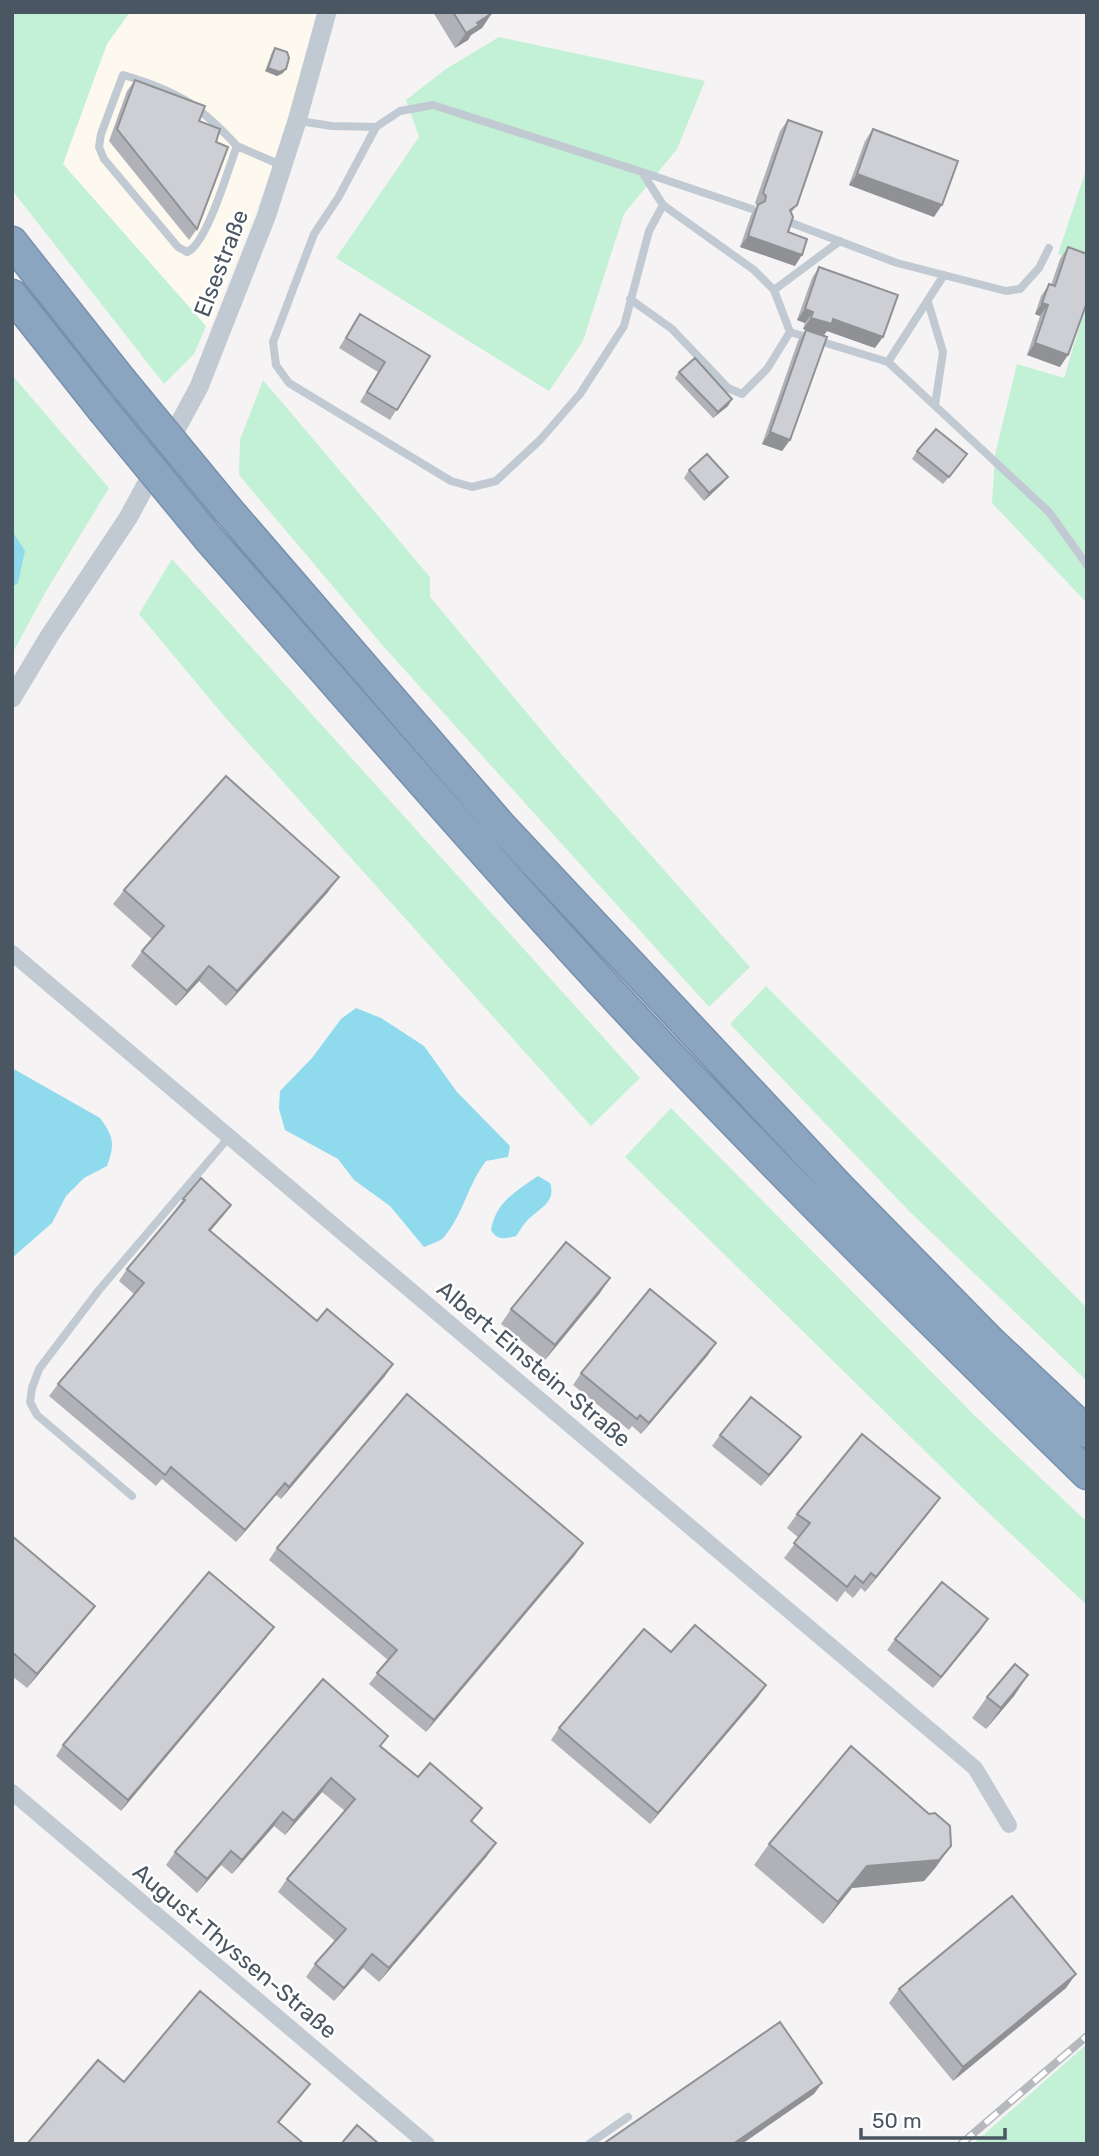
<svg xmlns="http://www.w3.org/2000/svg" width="1099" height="2156" font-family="Rubik,sans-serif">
	<rect width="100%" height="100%" fill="#f5f3f3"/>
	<path fill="#fdf9ef" d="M130,12H318L294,100L270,174L210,327L206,326L63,164L107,44Z"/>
	<path fill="#c3f1d5" d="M12,12H130L107,44L63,164L206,326L194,354L164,384L12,190Z
		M499,37L705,81L677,149L624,214L583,341L549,391L336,258L419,137L406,100L446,69Z
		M1087,167V265L1058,254Z
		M1087,302V603L992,503L995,455L1017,364L1064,378Z
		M12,375L109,488L45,593L12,654Z
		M263,380L430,577V597L563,756L750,967L709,1007L384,647L239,475L240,440Z
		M172,559L640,1078L591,1126L224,716L139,614Z
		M766,986L1087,1308V1381L910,1212L730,1024Z
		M671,1108L976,1417L1087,1522V1605L980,1505L625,1157Z
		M1087,2044V2144H973Z"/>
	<path fill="#90daee" d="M12,531L25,551L18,583L12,587Z
		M356,1008L381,1018L424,1046L457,1092L510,1146L508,1157L486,1161C468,1184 463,1215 444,1237C440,1242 430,1244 424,1247L390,1206L354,1180L338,1159L285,1130L279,1109L280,1091L312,1058L341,1019Z
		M12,1068L100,1118C114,1137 115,1144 107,1166L84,1178L66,1196L52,1223L12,1258Z
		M538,1176L550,1183C557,1204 537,1209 526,1222C522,1226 519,1232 516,1236C505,1239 498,1241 491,1230C496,1202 516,1191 538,1176Z"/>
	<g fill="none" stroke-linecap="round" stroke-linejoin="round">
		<defs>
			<path id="motorway" d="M12,242L121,380
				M12,295L102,409
				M228,510L500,825L840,1188L990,1341L1087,1432
				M209,539C360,710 507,883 664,1049C801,1194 944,1334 1087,1474"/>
		</defs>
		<use href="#motorway" stroke="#7690ad" stroke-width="33"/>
		<path stroke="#c1cad2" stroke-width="8" d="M299,121L332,126L376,127
			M237,146C198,104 178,91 123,75L101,134L99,147L104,159L178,247L187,252C207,244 228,169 237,146L283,166
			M642,172L752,209
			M663,205L649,231L624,326L580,394L540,440L496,481L472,487L451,481L289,383L276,365L273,342L314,234L338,198L376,127L400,111L433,105L642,172L663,205L754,270L774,290L790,332L888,362L1049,512L1087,565
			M789,222L897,263L1006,291L1020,289L1039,268L1049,248
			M774,290L840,241
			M630,299L672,329L728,388L742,394L767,369L790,332
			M928,302L943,352L935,405
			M888,362L944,275
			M132,1496L37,1415L30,1402L32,1388L39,1369L99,1290L230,1136
			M589,2144L628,2117"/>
		<path stroke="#c1cad2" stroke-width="16" d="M12,953L975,1768L1009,1825
			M12,1792L427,2144"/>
		<path stroke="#c1cad2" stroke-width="19" d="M12,698L50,635L128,518L199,387L266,217L297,121L327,12"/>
		<use href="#motorway" stroke="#8ba5c1" stroke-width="30"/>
		<defs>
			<path id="rail" d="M961,2144L1087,2036"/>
		</defs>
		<use href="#rail" stroke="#b5b8bd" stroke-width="8"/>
		<use href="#rail" stroke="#fff" stroke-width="5" stroke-dasharray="16" stroke-linecap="butt"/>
		<defs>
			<path id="motorway-bridge" d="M121,380L228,510
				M102,409L209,539"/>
		</defs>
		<use href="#motorway-bridge" stroke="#7690ad" stroke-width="33" stroke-linecap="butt"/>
		<use href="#motorway-bridge" stroke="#8ba5c1" stroke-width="30"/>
	</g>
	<path fill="#b0b2b7" d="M433,12H492L482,28L471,35L468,40L455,48Z
		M275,48L283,73L277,76L265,71L272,52Z
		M135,80L199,121L216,142L197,229L189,240L109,141L127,91Z
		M788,120L797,205L791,213L788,232L795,266L740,247L751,215L757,206L755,203L780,131Z
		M873,129L934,217L849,185L865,141Z
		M1068,247L1060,367L1027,355L1040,316L1035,314L1041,296L1049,284L1051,285L1060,259Z
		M819,267L875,348L827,331L824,335L790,440L782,451L762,444L798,341L806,330L803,329L805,323L797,320L812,278Z
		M360,314L430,356L390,420L360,402L378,372L339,348Z
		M679,372L732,399L728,406L713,418L675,378Z
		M917,451L962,462L943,484L912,459Z
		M689,470L728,477L722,484L704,501L684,478Z
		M124,890L328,892L226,1006L199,981L176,1006L131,966L142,951L152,939L113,904Z
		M183,1199L231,1205L210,1231L317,1321L385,1376L281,1499L276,1495L236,1542L162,1479L156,1486L49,1396L58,1384L134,1294L119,1281L127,1269L176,1211H175Z
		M600,1293L545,1360L501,1324L511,1309Z
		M708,1355L641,1434L632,1426L629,1430L573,1385L581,1373Z
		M720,1435L793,1448L761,1486L712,1446Z
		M940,1498L929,1513L865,1592L861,1588L853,1598L845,1591L837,1602L784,1558L799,1538L787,1528L797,1514Z
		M12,1536L95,1606L84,1620L27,1688L12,1676Z
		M277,1548L575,1555L426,1732L369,1684L388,1660L269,1560Z
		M988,1619L933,1688L887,1650L895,1639Z
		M274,1627L266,1638L121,1811L56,1756L63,1745Z
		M671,1652L758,1697L650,1824L551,1740L559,1728Z
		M1028,1675L1014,1696L986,1729L972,1718L987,1697Z
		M388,1736L381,1746L472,1823L487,1856L379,1982L363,1968L334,2001L306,1977L315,1964L335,1941L278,1892L287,1879L345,1811L322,1792L285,1835L274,1826L232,1874L221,1865L197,1893L166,1865L175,1852Z
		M769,1844L936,1867L924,1881L852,1888L823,1924L754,1865Z
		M1066,1988L953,2081L889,2003L899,1989Z"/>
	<path fill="#909195" d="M492,13L482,28L471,35L468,40L455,48L466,33L477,23Z
		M268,68L286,69L283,73L277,76L265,71Z
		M857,174L942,205L934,217L849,185Z
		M748,236L802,255L795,266L740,247Z
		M1042,303L1048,305L1040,316L1035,314Z
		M805,309L813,312L805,323L797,320Z
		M811,318L833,319L883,337L875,348L827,331L824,335L803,329Z
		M1035,343L1068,355L1060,367L1027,355Z
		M732,399L728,406L713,418L718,412Z
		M770,432L790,440L782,451L762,444Z
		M728,477L722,484L704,501L709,493Z
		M339,877L328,892L226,1006L237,991Z
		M209,966L199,981L176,1006L187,991Z
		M231,1205L223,1216L201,1242L209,1230Z
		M610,1278L600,1293L545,1360L555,1345Z
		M716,1343L708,1355L641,1434L649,1423Z
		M393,1364L385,1376L281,1499L289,1487Z
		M801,1437L793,1448L761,1486L769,1475Z
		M285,1483L276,1495L236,1542L245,1530Z
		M940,1498L929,1513L865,1592L876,1577Z
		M583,1543L575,1555L426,1732L434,1720Z
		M95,1606L84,1620L27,1688L37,1674Z
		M988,1619L980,1631L933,1688L941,1677Z
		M274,1627L266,1638L121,1811L128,1800Z
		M1028,1675L1014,1696L986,1729L1001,1708Z
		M766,1685L758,1697L650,1824L658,1813Z
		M331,1778L322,1792L285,1835L294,1821Z
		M283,1812L274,1826L232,1874L242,1860Z
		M496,1843L487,1856L379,1982L389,1968Z
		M951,1846L936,1867L924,1881L852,1888L823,1924L838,1902L867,1866Z
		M231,1851L221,1865L197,1893L207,1879Z
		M372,1954L363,1968L334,2001L344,1988Z
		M1076,1974L1066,1988L953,2081L963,2067Z
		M822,2083L814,2094L742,2144H733Z
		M310,2084L302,2095L270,2133L278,2122Z"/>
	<path fill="#cdcfd5" stroke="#909195" stroke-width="2" d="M453,12H492V13L477,23L479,25L466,33Z
		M275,48L287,52L289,58L286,69L280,72L268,68Z
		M135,80L205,106L199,121L220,129L216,142L228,147L197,229L117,129Z
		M788,120L822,132L797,205L790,210L793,217L788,232L807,239L802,255L748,236L758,205L765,201L766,196L763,193Z
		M873,129L958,161L942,205L857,174Z
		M1068,247L1087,254V302L1068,355L1035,343L1048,305L1042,303L1049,284L1055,286Z
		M819,267L898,295L883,337L833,319L832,324L811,318L813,312L805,309Z
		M360,314L430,356L397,410L367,392L385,362L346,338Z
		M806,330L827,337L790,440L770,432Z
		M695,358L732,399L718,412L679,372Z
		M936,429L967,454L949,477L917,451Z
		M707,454L728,477L709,493L689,470Z
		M226,776L339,877L237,991L209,966L187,991L142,951L164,926L124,890Z
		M201,1178L231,1205L209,1230L317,1321L327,1309L393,1364L289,1487L285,1483L245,1530L171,1467L165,1475L58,1384L144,1283L127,1269L185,1200L183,1199Z
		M566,1242L610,1278L555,1345L511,1309Z
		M650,1289L716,1343L649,1423L640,1415L637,1419L581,1373Z
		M407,1394L583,1543L434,1720L377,1673L397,1650L277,1548Z
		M751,1397L801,1437L769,1475L720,1435Z
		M862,1434L940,1498L876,1577L871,1573L863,1583L855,1576L847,1587L794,1543L810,1523L797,1514Z
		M12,1536L95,1606L37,1674L12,1652Z
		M209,1572L274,1627L128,1800L63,1745Z
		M942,1582L988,1619L941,1677L895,1639Z
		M695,1625L766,1685L658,1813L559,1728L644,1629L671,1652Z
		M1015,1664L1028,1675L1001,1708L987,1697Z
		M323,1679L388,1736L380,1746L418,1777L430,1763L482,1808L471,1821L496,1843L389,1968L372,1954L344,1988L315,1964L346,1929L287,1879L355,1799L331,1778L294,1821L283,1812L242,1860L231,1851L207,1879L175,1852Z
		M851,1746L929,1814L935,1813L950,1826L951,1846L939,1860L867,1866L838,1902L769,1844Z
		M1012,1896L1076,1974L963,2067L899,1989Z
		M200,1991L310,2084L278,2122L304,2144H27L98,2060L124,2082Z
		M780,2022L822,2083L733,2144H603Z
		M357,2125L379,2144H341Z"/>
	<g text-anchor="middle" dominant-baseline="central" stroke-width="5" stroke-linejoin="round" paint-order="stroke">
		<g font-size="23" fill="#4a5661" stroke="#fff">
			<text transform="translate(221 263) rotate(-69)">Elsestraße</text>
			<text transform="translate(534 1364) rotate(40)">Albert-Einstein-Straße</text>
			<text transform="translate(235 1951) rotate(40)">August-Thyssen-Straße</text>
		</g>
	</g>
	<rect width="1099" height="2156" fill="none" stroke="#4a5661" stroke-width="28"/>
	<path d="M861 2128v10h144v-10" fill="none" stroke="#4a5661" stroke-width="3.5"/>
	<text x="872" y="2128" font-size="21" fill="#4a5661" stroke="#ffffff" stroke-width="5" paint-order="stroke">50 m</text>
</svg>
